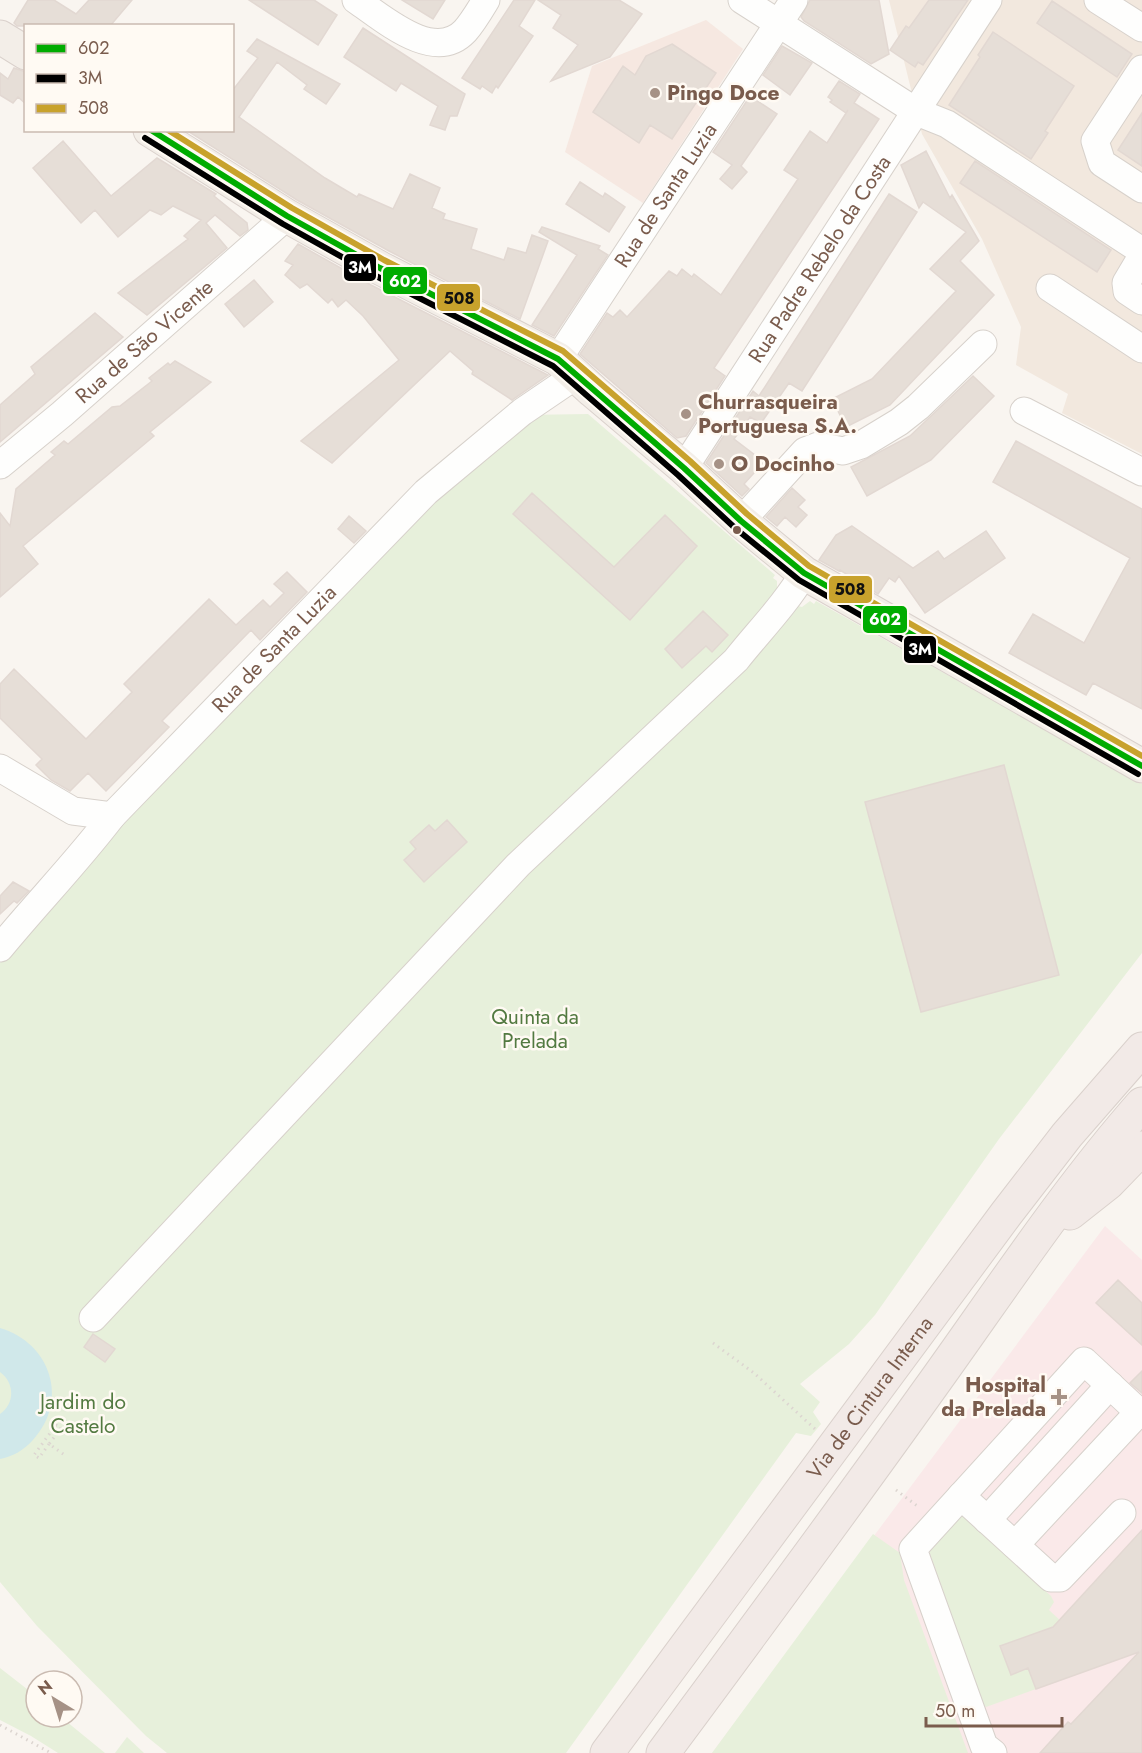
<svg xmlns="http://www.w3.org/2000/svg" width="1142" height="1753" font-family="Jost,sans-serif">
	<rect width="100%" height="100%" fill="#f9f5f0"/>
	<path fill="#f2e8de" d="M889,0H1142V454L1062,413L1068,394L1016,365L1021,327L982,239L922,134Z"/>
	<path fill="#f6e8e1" d="M706,20L743,49L643,203L565,152L592,66Z"/>
	<path fill="#fae9e9" d="M1105,1226L1142,1260V1753H712Z"/>
	<path fill="#e7f0db" d="M588,414L775,575L773,578L777,581V591L794,605L802,607L810,601L814,604L816,601L1142,784V953L999,1139L875,1315L849,1344L800,1384L820,1402L813,1412L821,1424L811,1436L796,1433L566,1753H167L146,1736L37,1626L0,1582V963L109,836L427,498L524,415Z
		M959,1512L1051,1596L1054,1602L1049,1610L1063,1623L1000,1646L1011,1674L1028,1668L1036,1689L986,1707L983,1704L929,1551Z
		M873,1534L900,1553L904,1580L968,1753H712Z
		M0,1668L36,1696V1717H61L105,1753H58L31,1736L0,1720Z
		M127,1737L144,1753H115Z"/>
	<path fill="#d0e8ea" d="M0,1328C51,1343 70,1401 32,1441C24,1450 12,1457 0,1459V1414C15,1404 15,1383 0,1372Z"/>
	<path fill="#e6ded7" stroke="#e2d8d2" stroke-width="1.5" d="M28,0H54L76,14L89,0H132L110,26H17L14,23Z
		M249,0H314L337,15L318,45Z
		M402,0H445L433,19Z
		M514,0H535L519,26L533,36L498,88L496,86L492,93L482,86L480,89L462,78Z
		M538,0H619L642,14L610,57L551,81L578,45L553,28L561,15Z
		M810,0H879L889,54L871,64L804,21L801,17Z
		M929,0H968L923,65L918,62L915,67L890,50L906,26L909,28Z
		M1052,1L1132,54L1117,77L1037,23Z
		M363,28L465,94L457,116H450L445,130L430,125L438,106L401,83L396,91L344,57Z
		M993,32L1074,86L1045,131L1048,133L1031,159L949,105L980,57L978,55Z
		M257,39L340,84L326,104L304,89L307,85L277,62L239,117L325,178L357,197L359,194L393,209L410,174L440,188L432,208L445,214L443,219L477,229L471,249L504,260L508,248L526,253L532,235L548,241L520,319L389,251L297,200L186,130H232V91L258,58L247,51Z
		M672,44L716,73L672,139L650,125L639,143L593,112L623,66L635,75L646,56Z
		M782,46L812,63L790,95L763,75Z
		M14,68L26,72V104L18,97L13,103L0,95V73L8,79Z
		M839,81L860,94L854,103L879,119L714,368L725,376L686,436L677,438L580,354L607,313L613,317L620,310L627,317L669,271L677,276L682,269L692,277L694,274L721,295L798,179L784,170L810,131L827,143L848,110L846,113L830,102L832,100L828,97Z
		M750,96L777,114L741,166L747,172L732,189L720,179L732,165L713,152Z
		M1142,113V166L1118,150Z
		M63,141L111,196L157,158L216,194L214,196L247,223L248,230L240,236L215,215L206,223L227,248L147,315L118,293L188,239L184,236L201,220L173,206L161,215L150,210L118,237L95,210L81,223L33,168Z
		M926,151L950,198L952,195L979,241L960,261L994,295L890,405L846,427L832,399L872,379L956,291L930,269L966,232L923,202L919,208L901,165Z
		M975,161L1111,250L1097,272L960,183Z
		M580,182L603,197L605,193L625,207L609,232L566,204Z
		M889,194L917,212L802,391L789,383L761,423L750,417L734,439L764,462L744,484L749,489L742,496L706,463L753,391L759,396Z
		M542,227L600,246L598,249L608,255L554,336L532,325L577,255L539,232Z
		M298,244L371,285L548,375L512,400L472,374L473,371L450,351L332,463L301,441L399,360L363,316L346,300L338,307L332,299L328,303L307,284L300,288L285,275L293,265L285,261Z
		M254,280L273,302L244,327L225,304Z
		M95,313L123,337L0,442V405L35,374L31,367Z
		M175,361L211,382L150,432L154,436L23,546L38,564L0,597V513L10,526L16,489L55,455L51,452L64,441L68,444L112,407L120,406L152,381L149,378L168,363L170,365Z
		M973,376L994,396L931,460L867,496L851,467L910,436Z
		M1016,441L1142,509V709L1093,683L1086,695L1009,653L1033,614L1084,643L1130,558L993,482Z
		M792,488L805,500L798,507L807,515L796,527L785,517L777,526L766,517Z
		M532,493L614,567L665,515L697,546L630,620L513,514Z
		M349,516L366,531L354,543L338,529Z
		M852,526L913,568L938,551L944,559L986,531L1005,558L925,613L899,576L895,582L889,578L878,594L840,570L839,571L819,560L836,535Z
		M287,572L307,592L260,640L251,630L162,721L169,727L106,791L88,773L70,791L51,780L36,765L42,759L0,718V684L14,669L86,739L132,692L124,684L209,599L236,625L263,600L270,607L284,593L274,584Z
		M703,611L728,635L712,652L706,646L682,668L665,649Z
		M1004,765L1059,975L921,1012L865,802Z
		M447,820L467,842L424,882L404,860L416,849L410,842L429,825L435,831Z
		M13,882L29,891L17,903L14,901L0,914V896Z
		M1118,1280L1142,1303V1345L1096,1303Z
		M93,1334L115,1349L105,1362L84,1347Z
		M1142,1371V1393L1130,1383Z
		M1142,1530V1753H1040L1068,1722L1071,1724L1139,1652L1036,1689L1028,1668L1011,1675L1000,1646L1053,1627Z"/>
	<g fill="none" stroke-linecap="round" stroke-linejoin="round">
		<defs>
			<g id="minor">
				<path d="M356,0C383,18 434,64 465,31C473,22 480,10 486,0"/>
				<path d="M742,0L917,112L947,124L1142,251"/>
				<path d="M1098,0L1142,28"/>
				<path d="M1142,69L1095,141L1102,163L1142,189"/>
				<path d="M1142,256L1126,283L1127,291L1142,301"/>
				<path d="M1050,288L1142,349"/>
				<path id="s1" d="M558,359L794,0"/>
				<path d="M1024,411L1142,472"/>
				<path id="s2" d="M0,465L62,414L287,216"/>
				<path id="s3" d="M684,468L988,0"/>
				<path d="M741,521L805,451L818,446L843,451L861,445L899,422L918,407L983,344"/>
				<path d="M0,768L73,811L112,816"/>
				<path id="s4" d="M0,948C37,903 77,862 112,816L426,492L522,412L575,376"/>
				<path d="M93,1318L518,865L736,660C759,631 785,605 804,573"/>
				<path d="M961,1496L1051,1578H1060L1122,1513"/>
				<path d="M987,1520L1110,1385"/>
				<path d="M1015,1545L1139,1412"/>
				<path d="M993,1753L984,1746L913,1549L1084,1361L1142,1415"/>
			</g>
			<path id="major" d="M0,37L26,53
				M150,130L287,216L380,268L558,359L593,391L684,468L741,521L804,573L1142,766"/>
			<g id="highway">
				<path d="M1070,1213L1108,1183L1142,1148"/>
				<path id="s5" d="M607,1753L1006,1214L1067,1135L1142,1049"/>
				<path d="M663,1753C752,1633 841,1513 928,1391C998,1294 1063,1194 1142,1104"/>
			</g>
		</defs>
		<use href="#minor" stroke="#d7d1cb" stroke-width="29"/>
		<use href="#major" stroke="#dad1cc" stroke-width="35"/>
		<use href="#highway" stroke="#dad1cc" stroke-width="35"/>
		<path stroke="#dcd5d0" stroke-width="3" stroke-dasharray="1.5 4.5" stroke-linecap="butt" d="M713,1343L754,1373L815,1429
			M49,1444L39,1458L34,1455L56,1425L61,1428L49,1444L66,1456
			M896,1490L920,1508
			M0,1725L51,1753"/>
		<use href="#minor" stroke="#fefefd" stroke-width="27"/>
		<use href="#major" stroke="#f3eee8" stroke-width="33"/>
		<use href="#highway" stroke="#f2eae7" stroke-width="33"/>
		<defs>
			<path id="bus-1" d="M151,130L287,216L380,268L558,359L684,468L741,521L804,573L1142,766"/>
			<path id="bus-2" d="M145,138L283,224L376,276L553,366L678,475L735,528L799,580L1138,774"/>
			<path id="bus-3" d="M168,130L292,208L384,260L563,351L690,461L747,514L809,566L1142,756"/>
		</defs>
		<use href="#bus-1" stroke="#fffaf3" stroke-width="10"/>
		<use href="#bus-2" stroke="#fffaf3" stroke-width="10"/>
		<use href="#bus-3" stroke="#fffaf3" stroke-width="10"/>
		<use href="#bus-1" stroke="#00ac00" stroke-width="6"/>
		<use href="#bus-2" stroke="#000" stroke-width="6"/>
		<use href="#bus-3" stroke="#c8a22c" stroke-width="6"/>
	</g>
	<g fill="#a69286" stroke="#fffaf3" stroke-width="2">
		<circle cx="655" cy="93" r="6"/>
		<circle cx="686" cy="414" r="6"/>
		<circle cx="719" cy="464" r="6"/>
		<path d="M1056 1388h6v6h6v6h-6v6h-6v-6h-6v-6h6z"/>
	</g>
	<circle fill="#7a5c4d" stroke="#fffaf3" stroke-width="2" cx="737" cy="530" r="5"/>
	<g text-anchor="middle" dominant-baseline="central" stroke-width="5" stroke-linejoin="round" paint-order="stroke">
		<g font-size="21" font-weight="bold" fill="#7a5c4d" stroke="#fffaf3" text-anchor="start">
			<text x="667" y="93">Pingo Doce</text>
			<text x="698" y="402">Churrasqueira<tspan x="698" dy="24">Portuguesa S.A.</tspan></text>
			<text x="731" y="464">O Docinho</text>
			<text x="1046" y="1385" text-anchor="end">Hospital<tspan x="1046" dy="24">da Prelada</tspan></text>
		</g>
		<g font-size="21" fill="#7a5c4d" stroke="#fffaf3">
			<text stroke="none"><textPath href="#s1" startOffset="196">Rua de Santa Luzia</textPath></text>
			<text stroke="none"><textPath href="#s3" startOffset="249">Rua Padre Rebelo da Costa</textPath></text>
			<text stroke="none"><textPath href="#s2" startOffset="190">Rua de São Vicente</textPath></text>
			<text stroke="none"><textPath href="#s4" startOffset="406">Rua de Santa Luzia</textPath></text>
			<text stroke="none"><textPath href="#s5" startOffset="442">Via de Cintura Interna</textPath></text>
		</g>
		<g font-size="21" fill="#537a41" stroke="#fffaf3">
			<text x="535" y="1017">Quinta da<tspan x="535" dy="24">Prelada</tspan></text>
			<text x="83" y="1402">Jardim do<tspan x="83" dy="24">Castelo</tspan></text>
		</g>
	</g>
	<g stroke="#fffaf3" stroke-width="2">
		<rect x="343" y="253" width="34" height="29" rx="6" fill="#000"/>
		<rect x="382" y="266" width="46" height="29" rx="6" fill="#00ac00"/>
		<rect x="436" y="283" width="45" height="29" rx="6" fill="#c8a22c"/>
		<rect x="828" y="575" width="45" height="29" rx="6" fill="#c8a22c"/>
		<rect x="862" y="605" width="46" height="29" rx="6" fill="#00ac00"/>
		<rect x="903" y="635" width="34" height="29" rx="6" fill="#000"/>
	</g>
	<g font-size="16" text-anchor="middle" font-weight="bold" fill="#fff">
		<text x="360" y="273">3M</text>
		<text x="405" y="287">602</text>
		<text x="885" y="625">602</text>
		<text x="920" y="655">3M</text>
	</g>
	<g font-size="16" text-anchor="middle" font-weight="bold" fill="#111">
		<text x="459" y="304">508</text>
		<text x="850" y="595">508</text>
	</g>
	<rect x="24" y="24" width="210" height="108" fill="#fffaf3" stroke="#cabbb1" stroke-width="1.5"/>
	<rect x="36" y="44" width="30" height="9" fill="#00ac00" stroke="#cabbb1" stroke-width="1.5"/>
	<text x="78" y="54" font-size="18" fill="#7a5c4d">602</text>
	<rect x="36" y="74" width="30" height="9" fill="#000000" stroke="#cabbb1" stroke-width="1.5"/>
	<text x="78" y="84" font-size="18" fill="#7a5c4d">3M</text>
	<rect x="36" y="104" width="30" height="9" fill="#c8a22c" stroke="#cabbb1" stroke-width="1.5"/>
	<text x="78" y="114" font-size="18" fill="#7a5c4d">508</text>
	<g transform="translate(54 1699) rotate(322)"><circle r="28" fill="#fffaf3" stroke="#cabbb1" stroke-width="1.5"/>
	<path d="M0-4.5L10 22L0 15L-10 22Z" fill="#a69286"/>
	<text y="-9" font-size="16" font-weight="bold" text-anchor="middle" fill="#7a5c4d">N</text>
	</g>
	<path d="M926 1717v9h136v-9" fill="none" stroke="#7a5c4d" stroke-width="3"/>
	<text x="935" y="1717" font-size="18" fill="#7a5c4d" stroke="#fffaf3" stroke-width="4.5" paint-order="stroke">50 m</text>
</svg>
